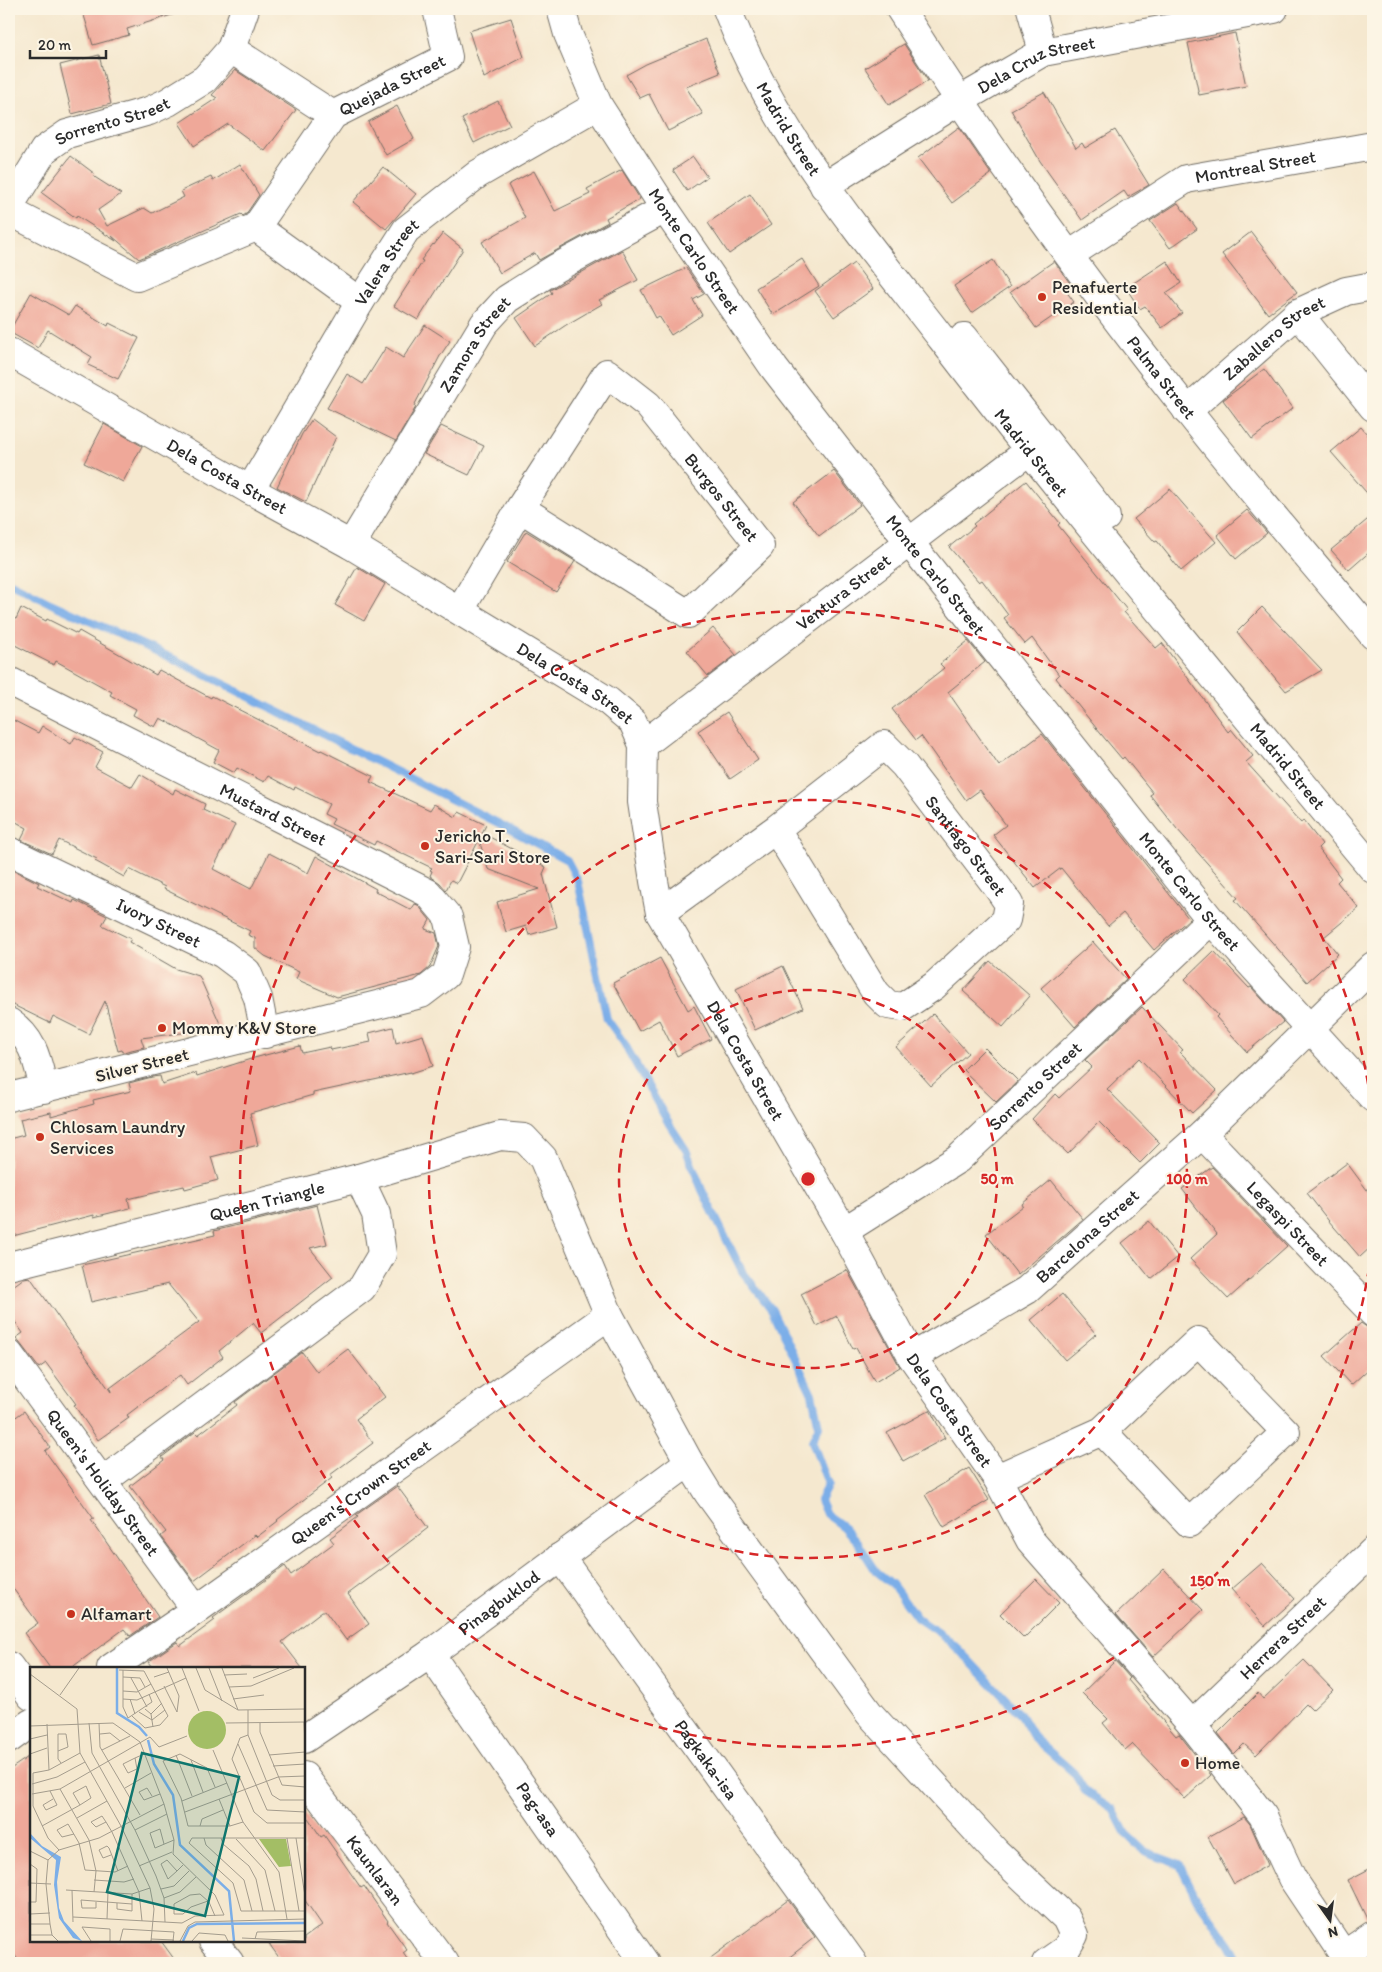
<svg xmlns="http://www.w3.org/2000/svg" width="1382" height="1972" font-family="Itim,sans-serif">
	<rect width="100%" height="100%" fill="#fcf5e5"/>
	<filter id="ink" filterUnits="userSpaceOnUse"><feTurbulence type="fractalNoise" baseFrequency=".02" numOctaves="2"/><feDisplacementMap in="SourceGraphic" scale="10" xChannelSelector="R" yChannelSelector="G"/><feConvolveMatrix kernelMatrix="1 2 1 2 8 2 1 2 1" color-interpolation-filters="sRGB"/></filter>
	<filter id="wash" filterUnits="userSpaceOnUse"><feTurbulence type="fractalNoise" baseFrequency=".0096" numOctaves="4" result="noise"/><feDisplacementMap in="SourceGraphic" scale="20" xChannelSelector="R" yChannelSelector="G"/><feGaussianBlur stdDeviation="1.12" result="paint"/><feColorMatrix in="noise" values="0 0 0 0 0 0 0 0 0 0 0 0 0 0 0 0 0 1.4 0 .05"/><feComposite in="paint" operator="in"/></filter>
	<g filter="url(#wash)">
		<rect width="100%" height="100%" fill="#f5e8cf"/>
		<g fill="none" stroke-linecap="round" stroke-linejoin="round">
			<path stroke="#7baee8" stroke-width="8" d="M9,582L50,603L178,661L498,823L567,860L578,881L607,1019L624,1043L669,1124L686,1150L702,1190L742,1271L772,1310L812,1394L819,1426L812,1441L828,1484L820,1500L826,1514L844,1527L858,1543L876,1571L892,1584L917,1618L945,1637L959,1650L1020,1714L1034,1738L1074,1773L1085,1791L1113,1809L1126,1834L1145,1852L1180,1865L1197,1899L1230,1944L1240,1963"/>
		</g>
		<g id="blocks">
			<path fill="#efa899" d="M82,9H177L178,13L127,29L129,35L93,45Z
				M511,18L524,57L484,78L469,31Z
				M1235,33L1246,86L1199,95L1188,43Z
				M706,39L720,73L686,87L703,114L668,131L649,94L640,98L626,75L646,64Z
				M904,44L928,81L889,105L865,68Z
				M99,55L111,104L72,114L60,65Z
				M235,70L296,110L265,151L228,124L194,146L179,123L217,98L212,95Z
				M1044,92L1076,148L1082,143L1085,148L1115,130L1149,185L1128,197L1124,191L1082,220L1040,161L1011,110Z
				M498,101L510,125L474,143L462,119Z
				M397,106L414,139L386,155L368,122Z
				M959,127L991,174L952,203L918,158Z
				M71,156L95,174L93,176L121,194L98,210L107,226L144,208L152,213L184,197L181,191L211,177L213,181L240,164L259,195L246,214L243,216L241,214L139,259L112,236L116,241L77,216L76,218L42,193Z
				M693,157L707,177L687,191L673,170Z
				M383,167L416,194L386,229L353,202Z
				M622,170L640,199L606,218L608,222L539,260L535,253L500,273L482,242L525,218L508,185L534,171L555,211L590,194L587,189Z
				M750,194L771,225L729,254L708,223Z
				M1178,203L1197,229L1170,248L1150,221Z
				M1251,232L1297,292L1268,314L1222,254Z
				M443,233L463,249L418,320L394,306L423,261L421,260L433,244L434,245Z
				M622,250L638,280L599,300L602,304L566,325L535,346L516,318L552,293L550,290Z
				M802,259L819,286L773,315L756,288Z
				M993,260L1010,287L972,313L954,286Z
				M1054,261L1072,286L1066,291L1074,302L1036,328L1010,292Z
				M1167,261L1181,283L1166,293L1182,313L1162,328L1145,306L1140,309L1126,288Z
				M854,263L873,289L834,317L815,291Z
				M686,268L704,294L693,300L702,315L671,335L659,316L656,318L641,290Z
				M31,293L69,315L75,306L108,326L109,323L139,338L118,379L88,365L92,357L48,330L38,348L9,332Z
				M425,325L450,341L440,356L414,406L416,407L396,441L327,408L347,374L363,384L386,347L403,358Z
				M1264,369L1293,408L1252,439L1223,400Z
				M312,419L336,437L306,502L277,487L302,434Z
				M104,424L142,446L123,482L84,463Z
				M441,426L484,446L469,475L424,454Z
				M1361,427L1373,441V500L1331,452Z
				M834,471L860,505L819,536L793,502Z
				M1026,481L1060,523L1058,525L1127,610L1124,612L1156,648L1162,643L1228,732L1231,729L1253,756L1246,762L1301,823L1303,820L1322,844L1318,848L1341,878L1337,882L1359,908L1324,937L1338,954L1307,982L1235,900L1238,898L1177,829L1150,795L1153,793L1124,757L1122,759L1101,734L1056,678L1059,675L1032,638L1025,644L1004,618L1008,615L982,580L979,582L949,547L975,526L973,524Z
				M1170,489L1216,542L1181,571L1157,541L1155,542L1134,519Z
				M1247,510L1267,533L1236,559L1217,535Z
				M1373,515V549L1349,570L1331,550Z
				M526,531L575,561L556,592L507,562Z
				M357,567L385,584L364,621L335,605Z
				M1262,607L1322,670L1286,691L1237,632Z
				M21,608L46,621L47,619L77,634L79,631L156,675L159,670L211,698L212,696L320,751L321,750L373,776L370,782L430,810L434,804L456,817L459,812L486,825L482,833L546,867L543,874L557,927L529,935L526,926L506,932L497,902L539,889L488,869L479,840L457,883L451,880L446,890L440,883L430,876L432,871L430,870L432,868L376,841L374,845L331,824L334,819L324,814L329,804L295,787L294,790L268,776L264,782L237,768L234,773L213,762L219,750L160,718L155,727L133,715L136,709L110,695L112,692L56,661L54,665L9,642V617L16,619Z
				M713,628L736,655L708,676L687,651Z
				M968,641L985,662L948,692L999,766L1042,734L1189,919L1154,950L1123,913L1108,926L1061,868L1035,888L993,835L1006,825L980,790L966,800L921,736L916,740L892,709L944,668L940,664Z
				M727,712L758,760L730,779L698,731Z
				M9,718L38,733L42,726L71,744L75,737L103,752L95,767L132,787L140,774L173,794L175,789L205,804L203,810L235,825L213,869L251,889L269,853L308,873L316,856L376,889L375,891L411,910L415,904L418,905L430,920L425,929L436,933L439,946L430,967L421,975L337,997L296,979L299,972L265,956L255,948V938L248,935L250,931L164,889L165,887L129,869L124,877L95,861L97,859L59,840L52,854L21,840L27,828L9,818Z
				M9,868L39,883L37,886L73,903L74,900L107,916L102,925L131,939L129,942L176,969L199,976L222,1028L141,1038L144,1047L123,1052L122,1050L118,1051L105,1001L89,1034L53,1016L50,1023L9,1003Z
				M1093,942L1126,979L1075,1027L1041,988Z
				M1214,951L1249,988L1251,987L1283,1022L1247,1052L1216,1017L1218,1015L1185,979Z
				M660,958L688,1010L694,1006L711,1039L677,1056L659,1020L639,1031L613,983Z
				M990,961L1030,996L1003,1027L963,991Z
				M783,966L803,1008L755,1030L736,989Z
				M1142,1007L1183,1050L1180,1052L1217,1090L1192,1113L1139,1058L1107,1089L1160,1143L1140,1163L1099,1122L1068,1154L1032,1119L1055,1094L1059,1098L1092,1067L1085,1060Z
				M933,1014L968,1053L931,1086L896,1047Z
				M393,1027L396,1043L423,1035L433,1066L411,1073V1072L313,1093V1095L250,1113L258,1145L211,1157L218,1180L185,1189L184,1186L128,1199L130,1208L94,1217V1215L9,1237V1139L24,1135L20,1119L51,1112V1116L94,1104L93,1100L131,1091L129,1083L152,1077L160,1076L162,1084L196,1073L197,1076L254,1058L300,1046L302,1053L330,1047L331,1050L371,1042L369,1033Z
				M985,1048L1018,1081L996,1102L963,1070Z
				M1347,1163L1373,1198V1245L1360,1257L1328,1220L1307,1193Z
				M1212,1167L1287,1246L1228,1299L1190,1259L1217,1234L1182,1189Z
				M1051,1180L1083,1219L1018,1275L986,1234L1023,1206L1022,1204Z
				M317,1205L327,1244L310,1248L333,1277L261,1333L253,1323L219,1351L223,1357L187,1385L180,1375L127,1415L129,1418L98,1440L74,1405L76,1404L46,1363L39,1368L16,1338L23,1333L9,1313V1289L24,1278L30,1277L111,1392L110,1388L199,1322L168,1284L91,1302L82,1265L215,1235L214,1231Z
				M1149,1221L1178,1257L1151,1279L1122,1243Z
				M847,1270L900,1367L875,1382L856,1348L853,1349L837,1316L817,1326L801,1294Z
				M1062,1294L1096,1334L1065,1360L1031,1320Z
				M1361,1323L1368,1328H1373V1365L1351,1385L1324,1356Z
				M348,1349L385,1397L356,1419L373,1443L330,1475L332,1478L277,1520L278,1521L257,1537L255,1535L194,1581L161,1536L166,1532L130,1486L164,1460L162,1457L195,1432L198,1435L237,1405L235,1402L302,1352L317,1372Z
				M930,1410L945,1438L903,1461L887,1433Z
				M24,1411L50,1447L45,1451L94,1519L91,1520L158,1617L130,1636L124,1629L71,1668H50L24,1633L38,1623L9,1583V1422Z
				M969,1468L989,1500L944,1527L925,1495Z
				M397,1486L428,1528L387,1559L390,1563L348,1594L369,1624L346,1640L325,1611H322L282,1642L302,1668H151L152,1667L148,1662L177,1642L180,1646L215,1620L213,1618L285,1566L291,1575L334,1543L330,1538L358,1517L356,1515Z
				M1262,1563L1295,1599L1265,1626L1232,1589Z
				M1164,1569L1203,1610L1153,1657L1116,1615Z
				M1036,1579L1059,1603L1024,1638L1000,1614Z
				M1304,1660L1333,1690L1312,1710L1306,1704L1256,1755L1244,1744L1234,1754L1218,1733L1258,1693L1263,1699Z
				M1115,1661L1130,1678L1128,1680L1176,1736L1179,1734L1211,1775L1185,1799L1132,1744L1125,1750L1103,1723L1108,1719L1082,1693Z
				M31,1755V1941H161L177,1963H20L9,1947V1770Z
				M304,1812L321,1837L324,1835L361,1888L364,1886L388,1921L387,1922L407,1950L403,1953L410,1963H283L267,1941H304V1938L322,1925L304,1899Z
				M1244,1817L1250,1824L1268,1865L1234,1884L1208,1837Z
				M1373,1867V1920L1368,1921L1348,1880Z
				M788,1900L815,1937L782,1963H704Z"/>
		</g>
	</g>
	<g filter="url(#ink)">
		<use href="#blocks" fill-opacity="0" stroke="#726d64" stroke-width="1"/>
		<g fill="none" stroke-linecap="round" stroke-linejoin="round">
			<defs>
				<g id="minor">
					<path id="s1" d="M561,9L568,34L598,105L665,209L774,368L909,542L1211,920L1373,1098"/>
					<path id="s2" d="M727,9C774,133 862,236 942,339C1081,520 1228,694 1373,869"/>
					<path id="s3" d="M900,9C988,148 1085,282 1187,410C1247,487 1311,560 1373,635"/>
					<path d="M1031,9L1043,52"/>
					<path d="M231,49L333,115"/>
					<path id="s4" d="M824,186L959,101L1043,52L1274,9"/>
					<path id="s5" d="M9,207L44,150L67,134L149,111L168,102L205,79L231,49L245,9"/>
					<path d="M9,211L137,277L256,227"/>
					<path id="s6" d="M256,227L333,115L448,57L437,9"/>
					<path d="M256,227L360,302"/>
					<path id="s7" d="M1069,255L1186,179L1373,146"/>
					<path d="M1298,313L1373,407"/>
					<path d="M964,337L1106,517"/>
					<path id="s8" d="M9,352L250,490L351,545L608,701L633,722L643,745L642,802L654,881L660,913L844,1231L912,1357L997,1478L1030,1540L1192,1725L1263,1816L1292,1878L1349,1963"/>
					<path id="s9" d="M1187,411L1298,313L1346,291L1373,286"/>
					<path id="s10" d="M250,490L360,302L406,230L478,174L598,105"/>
					<path id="s11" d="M351,545L484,324L507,299L556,268L665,209"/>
					<path id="s12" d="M460,610L520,508L607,373L648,405L760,546L688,614L520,508"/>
					<path id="s13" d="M9,681L428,893L448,917L455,947L446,975L421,994L9,1097"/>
					<path id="s14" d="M643,745L1043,440"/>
					<path id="s15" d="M9,851L223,954L247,972L258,998L265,1034"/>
					<path id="s16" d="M660,913L776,829L884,745L904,765L998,888L1009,904L1006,920L934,986L903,1007L888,1005L876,993L776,829"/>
					<path d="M9,1022C35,1040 37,1061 44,1089"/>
					<path id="s17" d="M1202,1134L1373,1313"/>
					<path id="s18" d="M844,1231L958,1159L1211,920"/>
					<path id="s19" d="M9,1266L359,1178L500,1136L524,1138L543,1158L609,1315L689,1462L708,1493L869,1713L996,1852L1066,1918L1074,1935L1066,1949L1046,1963"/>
					<path id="s20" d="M9,1354L196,1610"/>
					<path id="s21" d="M912,1357L1027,1290L1202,1134L1373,966"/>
					<path d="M997,1478L1102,1431L1198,1341L1286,1432L1189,1523L1102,1431"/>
					<path d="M103,1481L362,1288L382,1254L376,1214L359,1178"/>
					<path id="s22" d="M560,1557L853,1963"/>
					<path id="s23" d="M430,1654L645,1963"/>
					<path d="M9,1666L31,1696"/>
					<path id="s24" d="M111,1668L196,1610L609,1315"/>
					<path id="s25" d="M1192,1725L1373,1551"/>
					<path d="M9,1739L31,1723"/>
					<path id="s26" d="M304,1739L430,1654L689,1462"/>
					<path id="s27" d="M304,1776L445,1963"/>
					<path d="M213,1941L230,1963"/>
					<path d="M1344,1955L1373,1935"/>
				</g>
			</defs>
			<use href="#minor" stroke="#726d64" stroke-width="30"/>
			<use href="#minor" stroke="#fff" stroke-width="28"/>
		</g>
	</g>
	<g fill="none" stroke="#d62828" stroke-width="2.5" stroke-dasharray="9 6">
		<circle cx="808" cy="1179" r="189"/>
		<circle cx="808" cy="1179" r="379"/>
		<path d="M1373 1238A568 568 0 1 1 1373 1120"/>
	</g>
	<g fill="#c8321e" stroke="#fcf5e5" stroke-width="2">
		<circle cx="1042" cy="297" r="5"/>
		<circle cx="425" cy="846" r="5"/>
		<circle cx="162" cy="1028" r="5"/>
		<circle cx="40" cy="1137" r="5"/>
		<circle cx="71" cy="1614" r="5"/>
		<circle cx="1185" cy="1763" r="5"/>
	</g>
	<g text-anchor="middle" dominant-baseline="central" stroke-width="4" stroke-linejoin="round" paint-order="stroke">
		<g font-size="18" fill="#2b2b2b" stroke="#fcf5e5">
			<text stroke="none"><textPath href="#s4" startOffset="246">Dela Cruz Street</textPath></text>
			<text stroke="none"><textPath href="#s6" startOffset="202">Quejada Street</textPath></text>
			<text stroke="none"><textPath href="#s5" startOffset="142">Sorrento Street</textPath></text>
			<text stroke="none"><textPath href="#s2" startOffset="135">Madrid Street</textPath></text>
			<text stroke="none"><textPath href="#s7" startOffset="210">Montreal Street</textPath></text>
			<text stroke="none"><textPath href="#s1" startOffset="278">Monte Carlo Street</textPath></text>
			<text stroke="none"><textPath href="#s10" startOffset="266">Valera Street</textPath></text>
			<text stroke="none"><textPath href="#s9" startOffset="114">Zaballero Street</textPath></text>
			<text stroke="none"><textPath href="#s11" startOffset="236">Zamora Street</textPath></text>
			<text stroke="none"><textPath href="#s3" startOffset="452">Palma Street</textPath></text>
			<text stroke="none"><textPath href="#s2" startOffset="540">Madrid Street</textPath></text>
			<text stroke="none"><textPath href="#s8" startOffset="251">Dela Costa Street</textPath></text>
			<text stroke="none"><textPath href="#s12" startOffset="449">Burgos Street</textPath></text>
			<text stroke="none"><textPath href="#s1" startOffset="682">Monte Carlo Street</textPath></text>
			<text stroke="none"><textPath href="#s14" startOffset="252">Ventura Street</textPath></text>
			<text stroke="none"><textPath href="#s8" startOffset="656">Dela Costa Street</textPath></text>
			<text stroke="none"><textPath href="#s2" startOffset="945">Madrid Street</textPath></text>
			<text stroke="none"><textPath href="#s13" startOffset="296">Mustard Street</textPath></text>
			<text stroke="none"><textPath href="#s16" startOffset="410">Santiago Street</textPath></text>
			<text stroke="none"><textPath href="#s1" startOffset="1088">Monte Carlo Street</textPath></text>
			<text stroke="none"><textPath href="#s15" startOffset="166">Ivory Street</textPath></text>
			<text stroke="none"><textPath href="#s8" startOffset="1091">Dela Costa Street</textPath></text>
			<text transform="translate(142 1065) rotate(-14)">Silver Street</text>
			<text stroke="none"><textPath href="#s18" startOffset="241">Sorrento Street</textPath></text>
			<text stroke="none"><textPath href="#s19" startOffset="266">Queen Triangle</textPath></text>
			<text stroke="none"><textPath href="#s17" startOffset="124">Legaspi Street</textPath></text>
			<text stroke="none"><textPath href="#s21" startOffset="214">Barcelona Street</textPath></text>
			<text stroke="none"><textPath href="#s8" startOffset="1496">Dela Costa Street</textPath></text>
			<text stroke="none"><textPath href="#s20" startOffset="159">Queen's Holiday Street</textPath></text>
			<text stroke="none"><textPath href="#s24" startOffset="305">Queen's Crown Street</textPath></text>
			<text stroke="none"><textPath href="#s26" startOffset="238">Pinagbuklod</textPath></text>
			<text stroke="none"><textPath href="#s25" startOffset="126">Herrera Street</textPath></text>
			<text stroke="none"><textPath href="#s22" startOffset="250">Pagkaka-isa</textPath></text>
			<text stroke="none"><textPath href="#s23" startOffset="189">Pag-asa</textPath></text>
			<text stroke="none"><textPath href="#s27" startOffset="118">Kaunlaran</textPath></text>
		</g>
		<g font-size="18" fill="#2b2b2b" stroke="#fcf5e5" text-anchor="start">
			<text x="1052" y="287">Penafuerte<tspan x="1052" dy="21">Residential</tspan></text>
			<text x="435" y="836">Jericho T.<tspan x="435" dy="21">Sari-Sari Store</tspan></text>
			<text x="172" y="1028">Mommy K&amp;V Store</text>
			<text x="50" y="1127">Chlosam Laundry<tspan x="50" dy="21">Services</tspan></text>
			<text x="81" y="1614">Alfamart</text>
			<text x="1195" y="1763">Home</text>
		</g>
	</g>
	<g transform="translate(30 1667)">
		<rect width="275" height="275" fill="#f5e8cf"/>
		<path d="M158 63a19 19 0 1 1 38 0a19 19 0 1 1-38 0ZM229,172H256L261,199L249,200Z" fill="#a3be65"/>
		<path d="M0,166L12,179L31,190L27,215L29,241L34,254L52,274L43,271L29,251L24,218L26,193L0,171Z" fill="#7baee8"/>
		<path fill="none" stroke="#7baee8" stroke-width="2.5" d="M87,1V46L109,60L117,69M118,73L124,97L143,128L150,178L199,224L204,274M153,274L159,261L167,257L275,256"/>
		<path fill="none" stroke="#a49c8d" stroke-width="1" d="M137,1L149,29L147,45M152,1L169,44M166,1L175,23L208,43L275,42M179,1L192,34M192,1L208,43M89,3L114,4L138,49L130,58L115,61L102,49M93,3V40L98,51L122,35L119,27M0,7L47,42L50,86L91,159L120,221L124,242L121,274M194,8L217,7M93,10L110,11L115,20M124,10L139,5M101,11L117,40M223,11L249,1M134,19L147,45M199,20L221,19L264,1M93,24L107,25L121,17M30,28L49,1M93,32L107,33L156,11M100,32L105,47M203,32L234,28M115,42L121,47L123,60M218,43V68L242,128L250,133H275M109,45L122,53L135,43M121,47L132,36M274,55L275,78M59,56L62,86L105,163L126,209L134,231L135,255M69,56L70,80L110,148M196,56L275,55M230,56V65L252,118L275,120M17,57L19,103M0,59L83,56L110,75L134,137L144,173L143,187L185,228L194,248L165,249L152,256L43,250M70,67L80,66L90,74M218,68L210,71L202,92L224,145L237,156H275M0,72L17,68M208,77L237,143L275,145M72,83L100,69M183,83L213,155L249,205L257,252M28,84L38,80L36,67H28V92L31,96M0,87L17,81M146,88L162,129M239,88L275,85M105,91L107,102L98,106L93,97L105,91L114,87M161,93L173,125M243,99L275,97M2,117L27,110L55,95M185,120L177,101L150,87L133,94L151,131L158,159H200L213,155M95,121L121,106M30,122L59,173L66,204L64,225M20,124L27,138L16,143L13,138L23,132M2,127L30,122L120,70L129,80L157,69M122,129L117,121L109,125L114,133L130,127M189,132L200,159M152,134L197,116M155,145L248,110L275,109M47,151L77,134M76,155L66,160L61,155L72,149L76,155L82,165L109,225L112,254M12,159L50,138L61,131L56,119L43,126L50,138M170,159L172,152L193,143M105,163L137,147M44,167L32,170L27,163L38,157L49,176L55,203L85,205L98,199M174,171L176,178L214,213L222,244M191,171L193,177L219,199L226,212L233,244M257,171L269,244M266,171L275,229M275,171H162L159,176L203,216L211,244H275M206,172L235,203L245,244M134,177L130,162L120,166L125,181L144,173M29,183L18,171L3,139V106L19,103L50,86M0,184L18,193M81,188L73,191L69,183L77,179L79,181L88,204M18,193L29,183L69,171L134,137M18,193L16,217L20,257L22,268L28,274M0,197L7,202L6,235H0M109,199L142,185M147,204L137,193L131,197L138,212L147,204L153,198M64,213L94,215L104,212M0,216L21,217M131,222L144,219L159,204M36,223L102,227L120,221M42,223L43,255M160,228L144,237V247H153L161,240L178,234M160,228L170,227L179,235L185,249M134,231L150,225L166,210M66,235V241H52L51,233L102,237M87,236V242L102,244V227M0,247L20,246M77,252L78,225M0,257H20M0,268H22M212,271L275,274M121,272L144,273M225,272L227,265L275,264M61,274L52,260L80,262V274M90,274L93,262L144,265L143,274M150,274L158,259L165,255L275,252M162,274L169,266L195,268L198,274"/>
		<path fill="#0f766e" fill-opacity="0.15" stroke="#0f766e" stroke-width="2.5" d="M112,86L209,110L175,249L77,225Z"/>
		<rect width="275" height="275" fill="none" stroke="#2b2b2b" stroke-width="2.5"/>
	</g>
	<circle cx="808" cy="1179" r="8" fill="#d62828" stroke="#fcf5e5" stroke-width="2.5"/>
	<g font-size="15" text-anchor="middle" font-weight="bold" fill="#d62828" stroke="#fcf5e5" stroke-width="4" stroke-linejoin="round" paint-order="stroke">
		<text x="997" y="1184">50 m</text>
		<text x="1187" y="1184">100 m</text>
		<text x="1210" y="1586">150 m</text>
	</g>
	<rect width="1382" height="1972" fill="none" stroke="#fcf5e5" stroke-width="30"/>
	<g transform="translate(1330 1920) rotate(166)" stroke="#fcf5e5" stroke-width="4" paint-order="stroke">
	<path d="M0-4L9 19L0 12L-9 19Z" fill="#2b2b2b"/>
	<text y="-8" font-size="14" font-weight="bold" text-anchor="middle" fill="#2b2b2b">N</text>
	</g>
	<path d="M30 50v8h76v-8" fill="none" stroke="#2b2b2b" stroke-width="2.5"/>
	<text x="38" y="50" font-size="15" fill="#2b2b2b" stroke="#fcf5e5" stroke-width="4" paint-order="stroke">20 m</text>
</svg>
